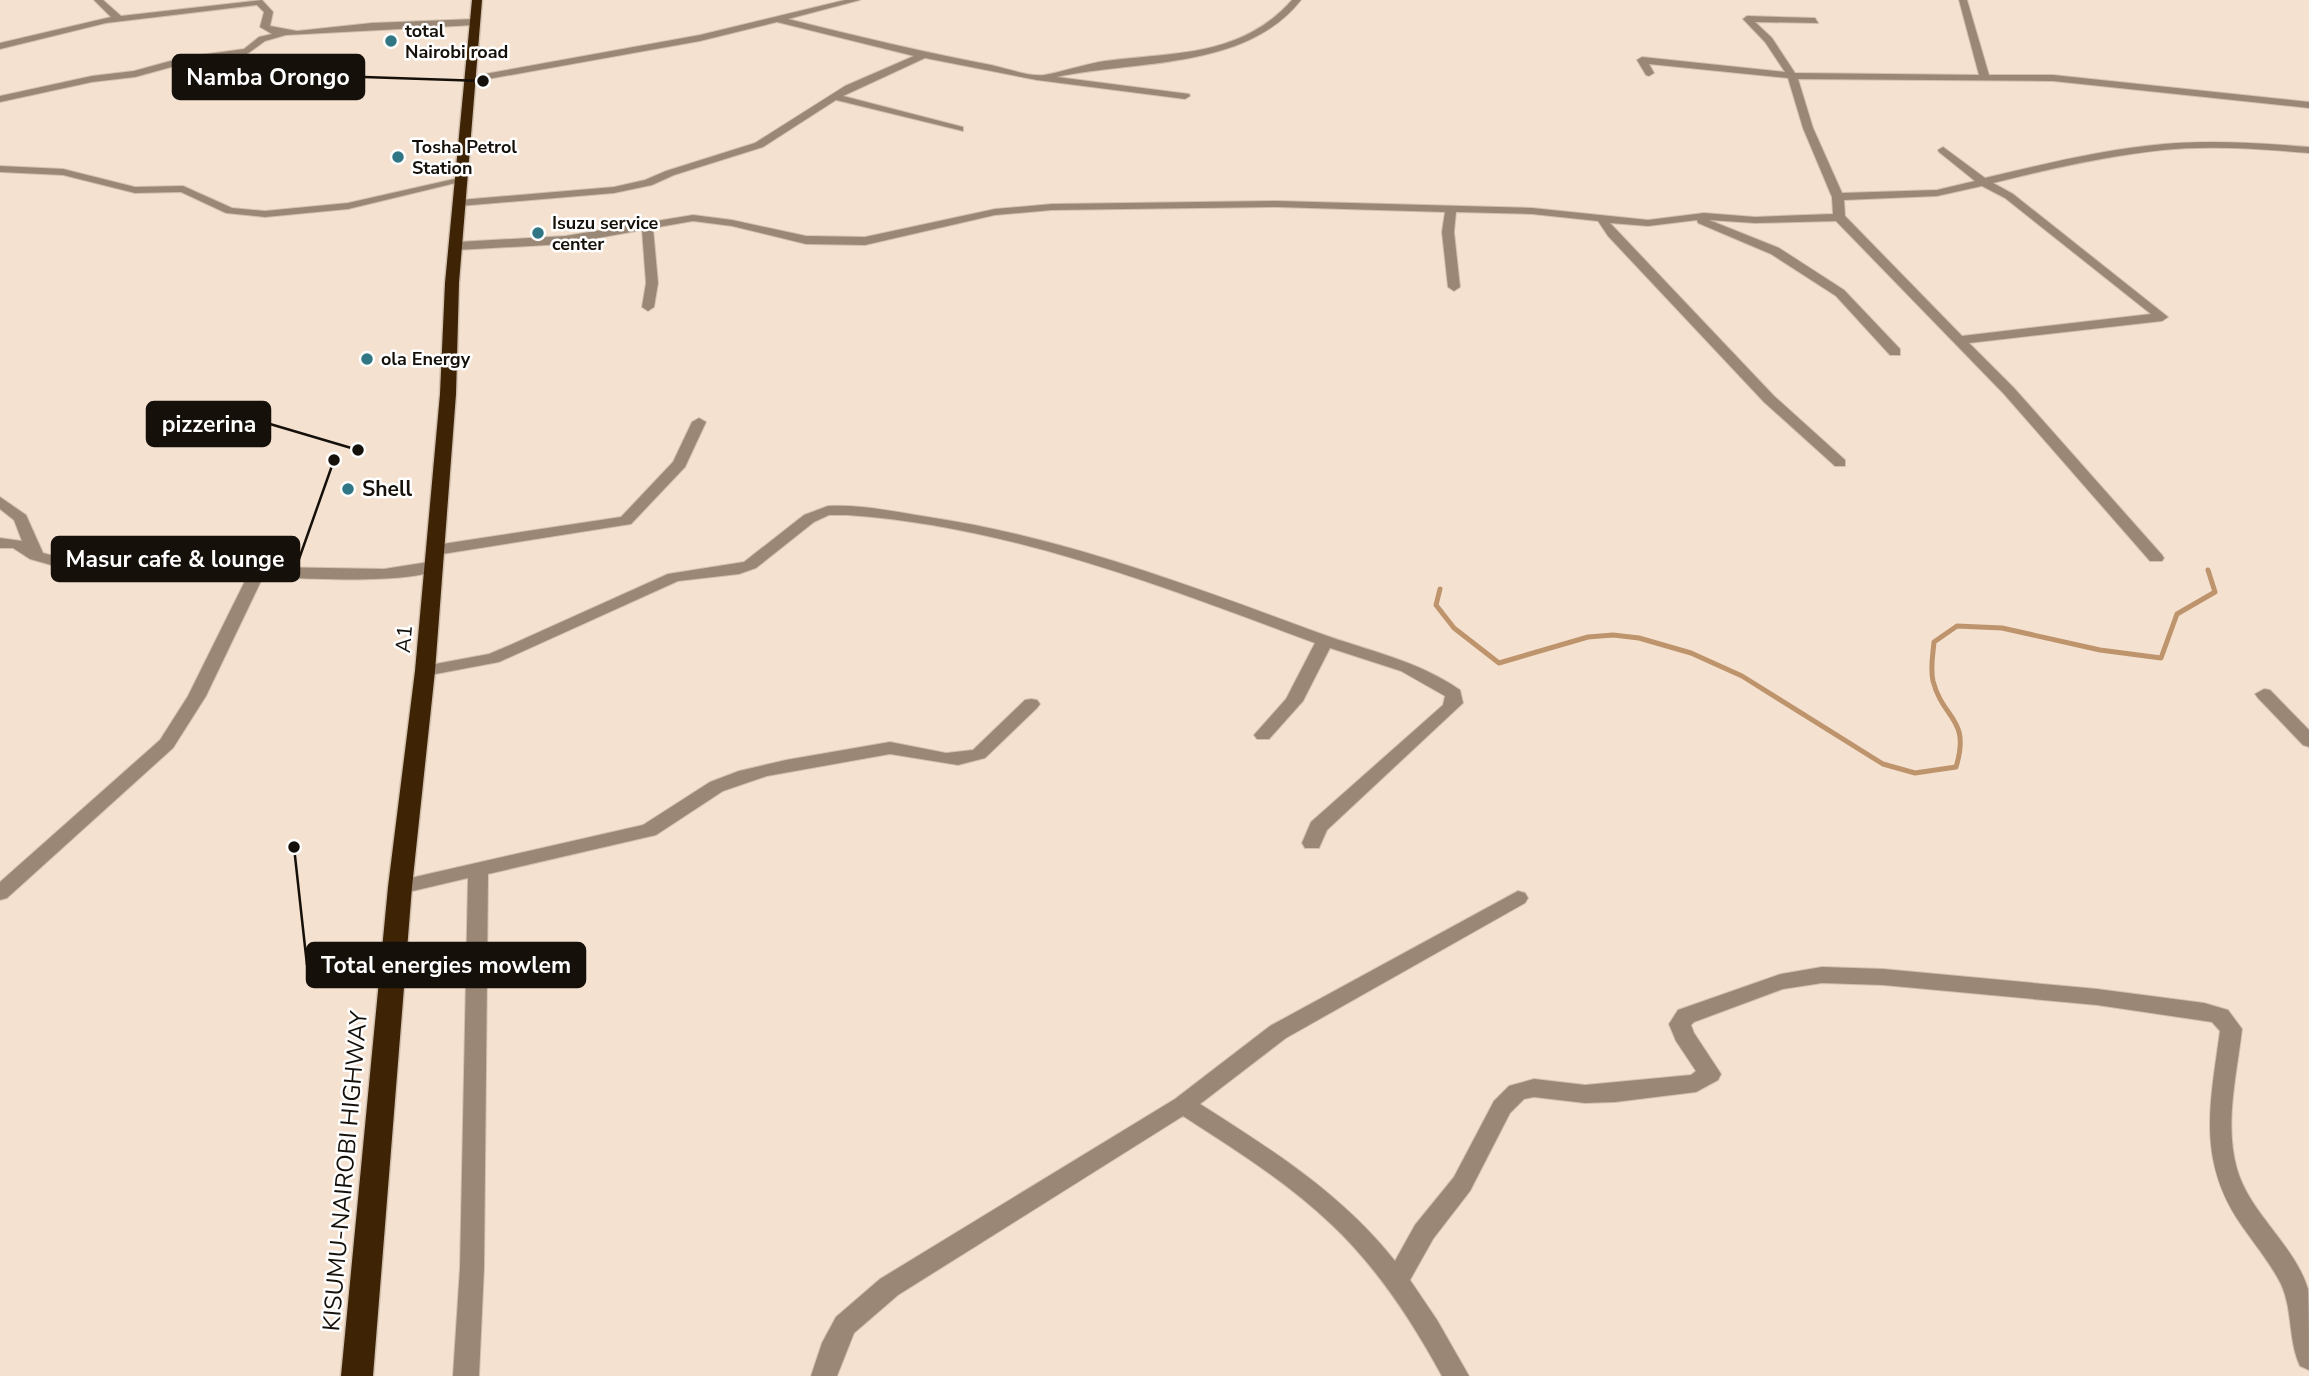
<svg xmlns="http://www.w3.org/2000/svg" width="2309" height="1376" font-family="'Nunito Sans',sans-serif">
	<rect width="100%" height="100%" fill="#f5e1cf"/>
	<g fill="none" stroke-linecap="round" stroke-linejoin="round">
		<path stroke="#be946d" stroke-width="5" d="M1440,589L1436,605L1454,628L1499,663L1588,637L1613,635L1639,638L1691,653L1742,676L1883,764L1915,773L1956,767C1971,718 1943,720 1933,681C1930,668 1933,654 1934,642L1957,626L2002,628L2100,650L2161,658L2177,614L2215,592L2208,570"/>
		<defs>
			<path id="minor" d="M94,0H103L121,16L262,0L273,12L270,26L297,31L372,23L475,19L479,22L475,25L286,35L265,41L247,54L186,63L135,77L92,82L0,102V96L92,76L134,71L185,57L244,49L259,37L272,34L260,27L264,12L257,5L106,23L0,49V43L111,17Z
				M845,0H860L788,19C855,36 923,52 991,65C1006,68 1029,77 1044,75C1062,72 1085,64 1105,61C1175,52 1242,57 1292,0H1301C1246,70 1138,60 1057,77L1189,94L1190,96L1185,99L1037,80L925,58L843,96L963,127V131L836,100L763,147L674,175L652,185L614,193L460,206L454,203L460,200L614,187L645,180L666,171L755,143L845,86L914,56L777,22L700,41L471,82L468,81V77L700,35Z
				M1959,0H1967L1989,75H2053L2309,102V108L2053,81L1798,79L1813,128L1842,193L1937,190L1975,181L1939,152L1938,150L1943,147L1985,178C2044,164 2105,149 2164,144C2212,140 2261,143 2309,147V153C2261,149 2211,145 2163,150C2106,156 2049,169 1993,183L2013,194L2168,317L2162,321L1969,343L2014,388L2162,555L2164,558L2162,561H2150L2004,394L1836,221L1755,223L1709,220L1779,248L1844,290L1900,349V355H1890L1836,296L1771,254L1698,223L1697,220L1648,226L1610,223L1774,396L1845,460V466H1835L1764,402L1608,236L1598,221L1532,214L1456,212L1454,232L1460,287L1454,291L1448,287L1442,232L1445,212L1277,207L1052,210L995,215L865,245L806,244L732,226L693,221L653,228L658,283L654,307L648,311L642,307L646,283L642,230L565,244L457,250L451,246L457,242L565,236L693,215L732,220L806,236L865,237L995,209L1052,204L1277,201L1532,208L1648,220L1704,213L1755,217L1833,214L1832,197L1803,128L1788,78L1649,64L1654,73L1649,76L1646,75L1637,60L1642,57L1785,72L1765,42L1743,19L1747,16L1815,18L1818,23L1755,22L1772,38L1795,73L1979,75ZM1982,186L2005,198L2151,314L1962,336L1845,216L1844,200L1937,196Z
				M0,166L63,169L135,187L183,186L232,208L265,211L348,203L463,177L468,180L348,209L265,217L226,213L181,192L135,193L63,175L0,172Z
				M699,418L706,422L685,467L631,524L436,555L428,550L436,545L621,517L673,462L692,422Z
				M0,497L26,515L43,553L84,564L384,569L435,561L443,566C423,586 295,578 263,577L206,696L173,748L7,898L0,900V882L160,740L188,696L247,577L83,574L30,559L13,548H0V538L22,541L14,520L0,509Z
				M828,506C861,504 895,512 928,517C1063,537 1191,586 1319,633C1368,651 1417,660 1460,690L1463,703L1327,830L1319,848H1305L1302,843L1311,822L1443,705L1445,696L1401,671L1330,648L1303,701L1269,739H1257L1254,735L1286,699L1315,643C1164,587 1010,526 847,515H829L814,522L756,568L739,574L678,581L499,662L425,676L416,671L419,667L489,654L508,646L668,574L744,562L804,515Z
				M2264,689L2270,690L2309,730V747L2303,745L2258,698L2255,694Z
				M1031,699L1037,700L1040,704L1037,708L985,758L958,765L890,754L767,776L723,791L656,835L488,874L484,1268L479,1376H453L460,1268L468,878L400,894L393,892L390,887L393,882L643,825L710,782L739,771L786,760L890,742L946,753L973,750L1025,700Z
				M1518,891L1525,893L1528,898L1525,903L1286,1038L1200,1104C1271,1149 1342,1194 1395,1261L1415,1225L1454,1177L1494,1101L1509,1086L1534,1079L1585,1085L1691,1075L1696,1071L1676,1041L1669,1024L1678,1010L1781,974L1822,967L1883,969L2097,989L2204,1003L2228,1010L2242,1029C2237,1074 2224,1124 2237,1169C2250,1214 2294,1244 2308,1289C2309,1309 2309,1347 2309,1370L2300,1366C2288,1341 2293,1310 2281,1284C2269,1260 2250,1239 2236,1217C2197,1154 2211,1099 2220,1031L2212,1022L2097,1005L1883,985L1822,983L1783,989L1694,1022L1691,1025L1694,1033L1721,1074L1718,1080L1696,1092L1615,1102L1585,1103L1534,1097L1524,1099L1510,1113L1470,1191L1433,1239L1410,1280L1437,1320L1469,1376H1442C1412,1321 1377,1267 1331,1224C1287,1182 1234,1149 1183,1116L898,1295L854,1333L837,1376H811L822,1343L836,1317L880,1279L1175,1099L1270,1026Z"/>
			<path id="highway" d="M472,0H482L459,283L456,394L435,671L412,887L373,1376H341L388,887L415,671L440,394L445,283Z"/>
		</defs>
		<use href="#minor" stroke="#d1c0af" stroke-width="2"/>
		<use href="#highway" stroke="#d1c0af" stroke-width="3"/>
		<use href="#minor" fill="#9a8776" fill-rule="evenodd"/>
		<use href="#highway" fill="#3f2305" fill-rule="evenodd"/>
	</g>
	<g fill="#317684" stroke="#fff" stroke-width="2.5">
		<circle cx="391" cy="41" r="7"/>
		<circle cx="398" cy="157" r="7"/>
		<circle cx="538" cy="233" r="7"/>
		<circle cx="367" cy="359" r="7"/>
		<circle cx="348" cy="489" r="7"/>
	</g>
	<g text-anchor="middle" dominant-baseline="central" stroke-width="5" stroke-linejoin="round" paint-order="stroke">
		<g font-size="18" font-weight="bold" fill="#16100a" stroke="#fff" text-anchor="start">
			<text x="405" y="31">total<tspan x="405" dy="21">Nairobi road</tspan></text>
			<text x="412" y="147">Tosha Petrol<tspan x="412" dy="21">Station</tspan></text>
			<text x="552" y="223">Isuzu service<tspan x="552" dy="21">center</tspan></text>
			<text x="381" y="359">ola Energy</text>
		</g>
		<g font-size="21" font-weight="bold" fill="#16100a" stroke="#fff" text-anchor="start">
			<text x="362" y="489">Shell</text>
		</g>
		<g font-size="21" fill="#16100a" stroke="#fff">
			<text transform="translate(404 639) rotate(-85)">A1</text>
		</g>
		<g font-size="24" fill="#16100a" stroke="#fff">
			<text transform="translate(345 1171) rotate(-85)">KISUMU-NAIROBI HIGHWAY</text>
		</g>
	</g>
	<path fill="none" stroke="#16100a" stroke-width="2.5" d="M483 81L364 77M358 450L270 424M334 460L299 559M294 847L307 965"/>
	<g fill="#16100a" stroke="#fff" stroke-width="2.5">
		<circle cx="483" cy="81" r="7"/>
		<circle cx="358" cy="450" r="7"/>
		<circle cx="334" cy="460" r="7"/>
		<circle cx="294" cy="847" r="7"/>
	</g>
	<g fill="#16100a" stroke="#16100a" stroke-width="2.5">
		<rect x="173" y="55" width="191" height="44" rx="7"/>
		<rect x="147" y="402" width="123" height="44" rx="7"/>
		<rect x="52" y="537" width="247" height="44" rx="7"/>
		<rect x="307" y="943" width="278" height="44" rx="7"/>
	</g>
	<g font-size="23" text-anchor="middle" font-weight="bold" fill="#fff">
		<text x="268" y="85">Namba Orongo</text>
		<text x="209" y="432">pizzerina</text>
		<text x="175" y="567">Masur cafe &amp; lounge</text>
		<text x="446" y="973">Total energies mowlem</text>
	</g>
</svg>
